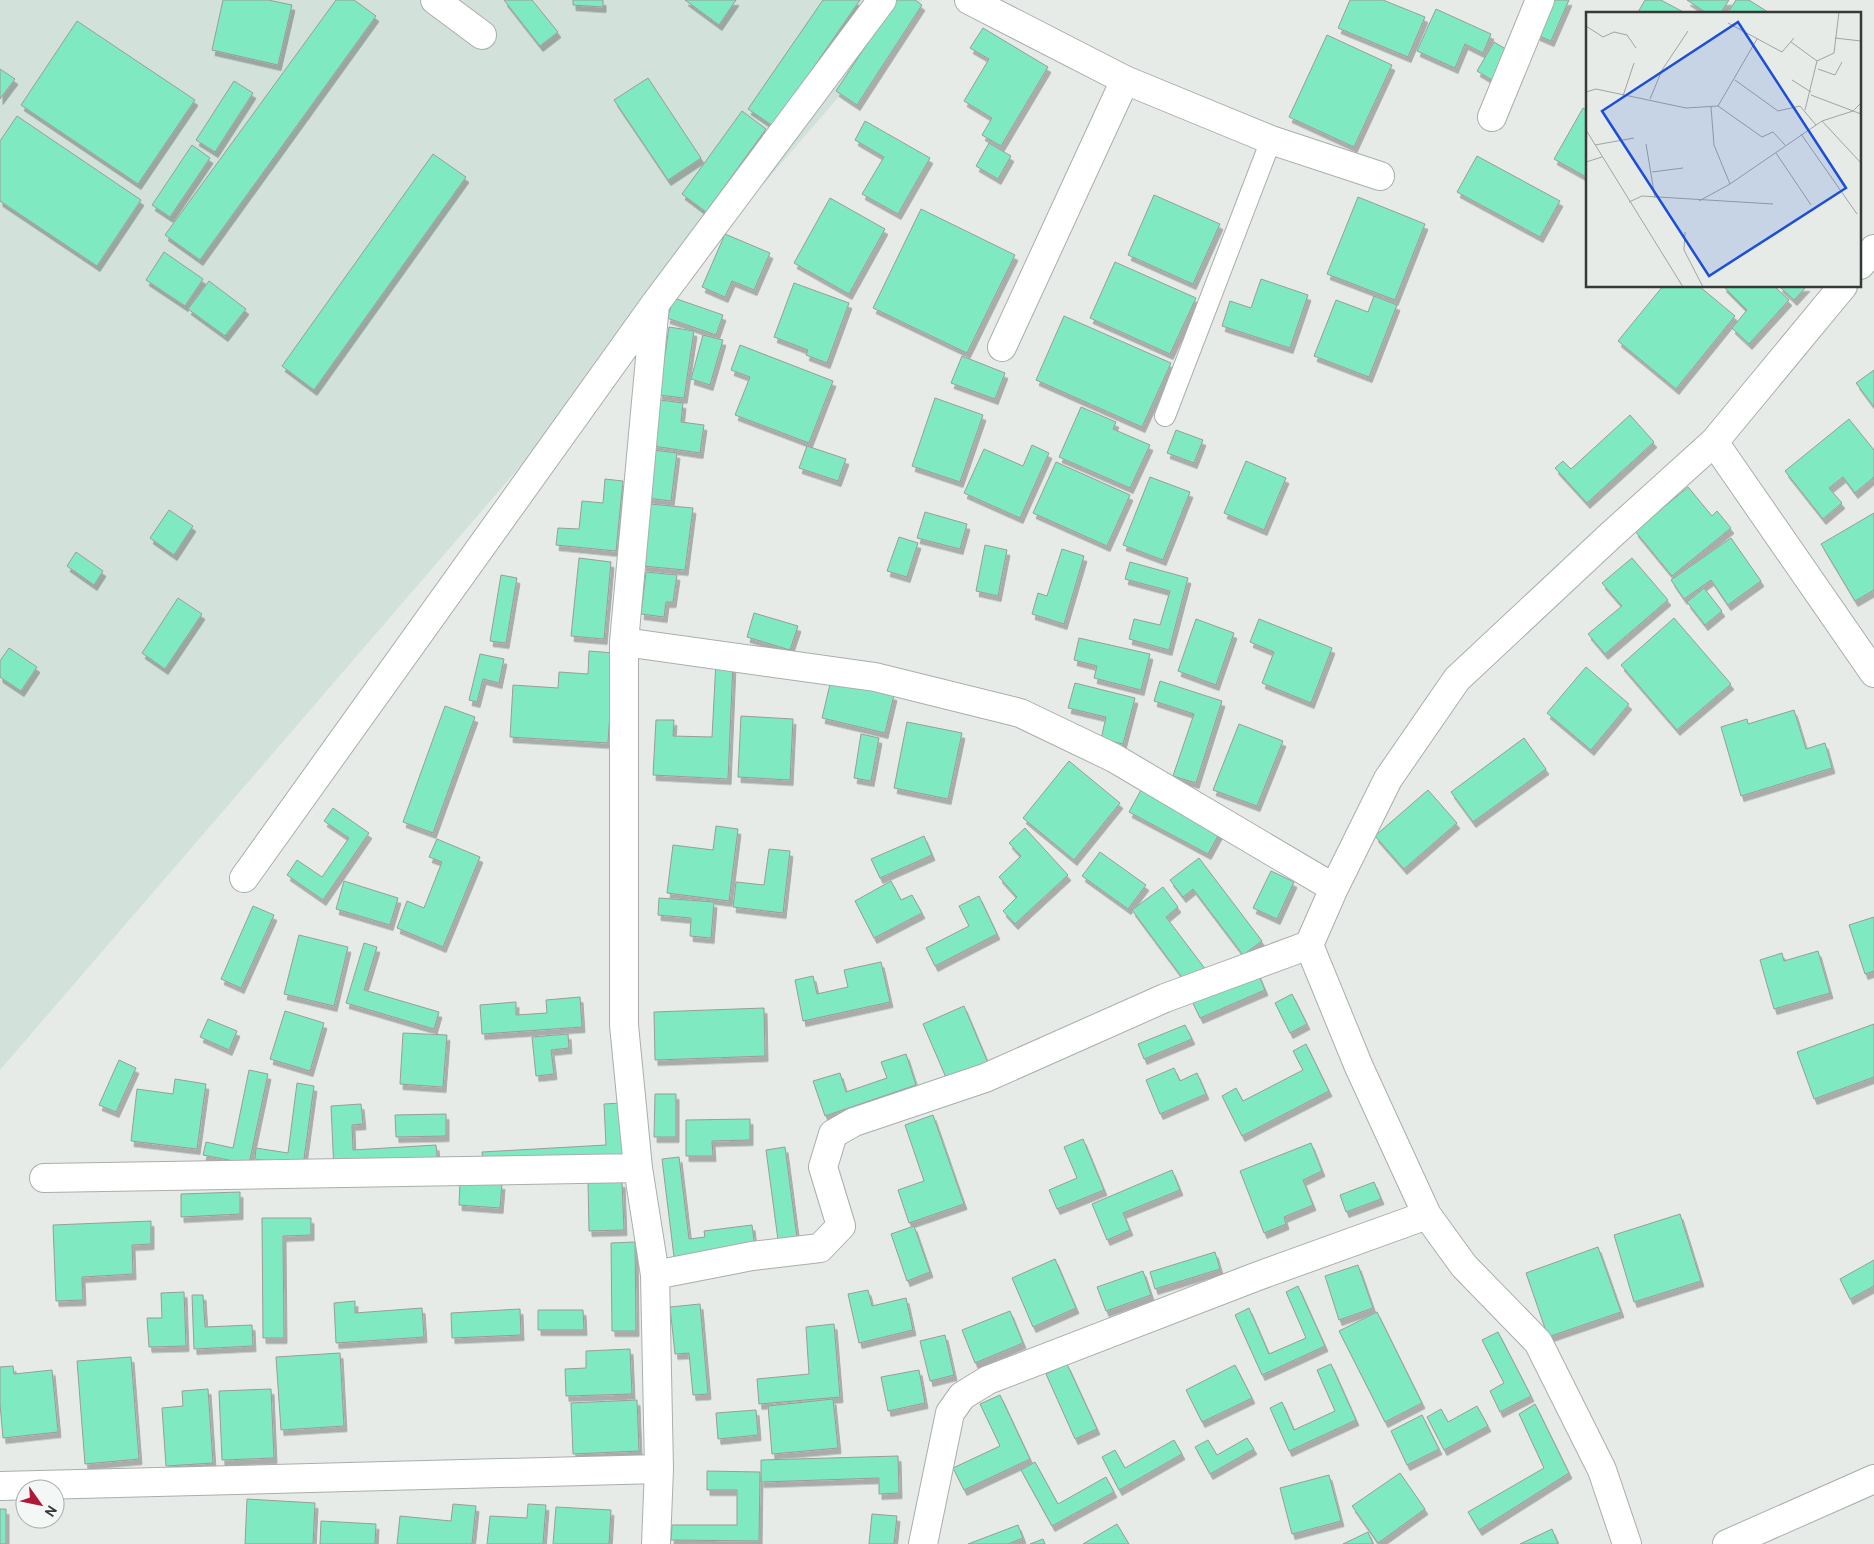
<svg xmlns="http://www.w3.org/2000/svg" width="1874" height="1544" font-family="Overpass,sans-serif">
	<defs>
		<filter id="shadow"><feDropShadow dx="3" dy="5.5" stdDeviation="0" flood-color="#0004"/></filter>
	</defs>
	<rect width="100%" height="100%" fill="#e6ebe8"/>
	<path fill="#d3e1db" d="M0,0H922L0,1070Z"/>
	<path fill="#7fe9c1" stroke="#989d9a" filter="url(#shadow)" d="M223,0H268L292,5L278,65L212,50Z
		M336,0H354L376,16L200,260L165,235Z
		M504,0H532L558,32L540,46Z
		M573,0H603V7L573,5Z
		M685,0H736L719,25Z
		M823,0H860L773,126L748,109Z
		M896,0H915L922,5L857,105L836,91Z
		M1350,0H1383L1425,17L1408,57L1338,28Z
		M1553,0H1569L1551,41L1537,35Z
		M1645,0H1661L1687,14H1637Z
		M1687,0H1729L1720,14H1708Z
		M1736,0H1749L1771,14H1727Z
		M1436,9L1491,34L1483,53L1465,44L1455,68L1417,51Z
		M77,21L195,100L138,184L21,105Z
		M983,28L1048,67L1001,146L982,135L992,118L964,101L989,59L970,48Z
		M1327,35L1392,65L1354,147L1289,117Z
		M1494,42L1509,51L1492,80L1477,71Z
		M0,69L15,79L0,99Z
		M648,78L701,158L668,180L614,100Z
		M234,81L253,93L215,152L196,140Z
		M1583,108L1588,111V178L1554,159Z
		M742,111L766,129L706,212L682,194Z
		M17,116L141,200L97,266L0,201V141Z
		M865,121L930,158L898,214L862,194L884,157L855,140Z
		M989,143L1011,156L998,179L976,166Z
		M192,145L210,158L170,217L152,205Z
		M433,154L466,177L314,390L282,366Z
		M1477,156L1560,201L1540,237L1457,192Z
		M1154,195L1220,224L1193,284L1128,255Z
		M1358,197L1425,224L1395,300L1327,274Z
		M830,198L885,229L849,294L794,263Z
		M921,209L1015,255L967,353L873,308Z
		M725,234L770,253L754,290L732,281L725,297L702,287Z
		M164,252L203,279L185,306L146,280Z
		M1115,262L1196,298L1170,354L1090,318Z
		M1261,279L1308,295L1290,348L1222,326L1230,301L1251,308Z
		M209,281L246,309L225,336L188,309Z
		M794,283L849,303L827,363L806,355L808,350L774,337Z
		M1663,286H1699L1735,316L1676,389L1618,341Z
		M1723,286H1774L1789,300L1749,344L1732,328L1747,310Z
		M1779,286H1807L1794,300Z
		M1374,296L1397,305L1369,377L1314,356L1336,300L1368,312Z
		M674,298L723,315L716,335L667,318Z
		M1064,316L1171,363L1142,427L1036,380Z
		M669,327L694,331L684,398L659,395Z
		M703,335L723,340L710,385L691,379Z
		M740,345L833,381L809,443L735,415L750,377L731,370Z
		M962,356L1005,373L995,399L951,383Z
		M1874,370V407L1856,383Z
		M935,398L983,415L960,482L912,466Z
		M660,400L683,403L681,422L704,425L700,453L653,446Z
		M1081,407L1116,422L1113,429L1150,445L1130,488L1059,457Z
		M1630,415L1654,442L1587,503L1555,468L1563,461L1571,469Z
		M1849,419L1874,450V477L1855,493L1843,477L1829,488L1842,503L1823,519L1785,471Z
		M1176,430L1203,440L1194,463L1167,453Z
		M1032,445L1049,453L1020,518L964,493L984,449L1023,466Z
		M807,446L846,459L838,481L799,468Z
		M653,450L677,453L671,501L647,498Z
		M1246,461L1286,478L1264,530L1224,513Z
		M1056,462L1130,495L1107,546L1033,513Z
		M1150,477L1190,492L1163,560L1123,545Z
		M605,479L623,481L616,551L556,545L558,528L579,529L582,501L603,503Z
		M1688,487L1712,516L1717,511L1731,528L1672,576L1635,531Z
		M650,504L693,508L685,570L643,566Z
		M169,510L193,526L174,555L150,538Z
		M925,512L967,524L960,549L917,538Z
		M1874,513V590L1855,601L1821,544Z
		M899,537L918,543L907,577L887,571Z
		M1731,538L1761,581L1728,605L1711,580L1684,599L1671,580Z
		M985,545L1007,550L998,596L976,591Z
		M1062,549L1084,556L1064,624L1032,614L1038,593L1047,596Z
		M76,552L103,571L94,585L67,566Z
		M579,558L611,562L604,639L571,636Z
		M1632,558L1668,600L1605,654L1588,634L1622,606L1602,583Z
		M1130,562L1188,578L1169,650L1129,639L1134,619L1160,625L1170,591L1125,579Z
		M646,572L677,575L673,602H666L664,617L641,614Z
		M501,575L517,578L506,643L490,641Z
		M1704,588L1722,611L1705,625L1687,602Z
		M178,598L202,614L165,669L142,653Z
		M754,613L798,626L790,650L747,637Z
		M1674,618L1731,684L1677,730L1621,665Z
		M1196,619L1234,633L1216,685L1178,671Z
		M1259,619L1332,648L1311,703L1262,683L1274,652L1250,642Z
		M1079,638L1150,654L1141,690L1094,678L1097,666L1074,660Z
		M9,648L37,667L21,691L0,677V661Z
		M589,651L614,653L608,743L510,737L513,685L558,688L559,672L588,674Z
		M480,654L504,659L499,683L483,679L477,702L469,700Z
		M716,661L733,662L728,779L653,775L656,720H674L673,736L712,737Z
		M1586,667L1629,704L1591,750L1547,713Z
		M831,680L894,695L885,733L822,718Z
		M1160,681L1222,701L1196,783L1173,776L1194,714L1154,701Z
		M1075,683L1135,698L1123,744L1101,739L1106,717L1068,708Z
		M445,706L475,717L433,833L403,822Z
		M1794,710L1806,749L1825,743L1832,768L1741,796L1721,727L1747,719L1748,724Z
		M741,716L793,719L790,780L738,777Z
		M907,722L962,733L948,799L894,788Z
		M1239,724L1283,741L1257,806L1213,790Z
		M861,734L879,738L871,781L854,778Z
		M1524,738L1546,769L1473,822L1451,792Z
		M1069,761L1120,803L1074,860L1023,818Z
		M1141,790L1220,832L1208,854L1129,812Z
		M1428,790L1457,823L1404,869L1375,836Z
		M333,808L369,833L323,900L287,875L297,860L322,877L349,838L324,821Z
		M716,826L738,829L729,901L667,893L673,845L713,850Z
		M1025,828L1068,875L1015,924L1003,911L1017,897L999,877L1021,856L1009,843Z
		M924,836L932,855L880,878L871,859Z
		M437,839L480,857L443,947L397,928L407,901L424,908L442,862L429,857Z
		M769,849L790,851L783,913L733,907L736,882L764,885Z
		M1100,852L1146,885L1128,909L1082,876Z
		M1199,858L1262,941L1243,955L1193,889L1183,897L1170,880Z
		M1271,871L1294,882L1277,919L1253,908Z
		M344,881L398,898L390,925L336,909Z
		M891,881L901,900L912,895L922,913L874,938L855,901Z
		M1163,887L1178,907L1166,917L1206,970L1187,984L1132,910Z
		M979,896L997,934L935,966L926,948L969,926L959,906Z
		M659,898L714,902L711,938L690,936L691,918L658,915Z
		M253,906L274,915L241,988L221,979Z
		M1874,917V971L1865,974L1849,925Z
		M299,935L348,947L334,1006L284,994Z
		M364,943L377,947L364,990L439,1012L434,1029L346,1003Z
		M1818,951L1830,993L1774,1009L1760,960L1782,953L1784,961Z
		M881,962L890,1002L803,1021L795,980L813,976L817,994L848,987L844,970Z
		M1257,971L1265,990L1200,1018L1191,999Z
		M1292,994L1307,1024L1290,1033L1275,1003Z
		M580,997L582,1027L482,1034L480,1005L516,1002V1015L547,1013L546,1000Z
		M964,1006L988,1063L947,1080L923,1024Z
		M764,1008L765,1056L655,1060L654,1012Z
		M285,1011L324,1023L310,1071L270,1059Z
		M208,1019L237,1031L229,1050L200,1037Z
		M1874,1024V1077L1814,1099L1797,1052Z
		M1185,1025L1192,1039L1144,1059L1138,1044Z
		M403,1033L447,1035L443,1087L400,1084Z
		M568,1034L569,1048L551,1050L554,1074L536,1076L532,1037Z
		M1306,1044L1329,1091L1242,1136L1222,1096L1236,1088L1243,1101L1303,1070L1293,1051Z
		M906,1054L916,1085L825,1116L813,1081L840,1073L846,1092L887,1078L881,1062Z
		M119,1060L136,1068L116,1112L99,1105Z
		M1174,1068L1180,1081L1197,1073L1206,1094L1160,1114L1146,1080Z
		M249,1070L268,1074L249,1164L203,1155L206,1142L233,1148Z
		M175,1079L206,1084L197,1149L131,1141L137,1089L173,1094Z
		M297,1083L314,1086L303,1166L255,1159L256,1148L288,1153Z
		M655,1094H676V1137H654Z
		M621,1103L623,1156L483,1164L482,1152L606,1145L604,1104Z
		M361,1104L363,1124L352,1125L353,1150L436,1145L438,1165L334,1172L331,1106Z
		M446,1114V1136L396,1137L395,1115Z
		M933,1115L964,1204L909,1223L898,1190L924,1181L905,1125Z
		M750,1119V1140L712,1141L713,1156H686V1120Z
		M1083,1139L1104,1190L1057,1209L1049,1190L1077,1178L1064,1147Z
		M1311,1143L1322,1171L1303,1180L1313,1205L1284,1217L1286,1224L1264,1233L1240,1171Z
		M785,1147L797,1238L778,1240L766,1150Z
		M679,1157L689,1239L705,1237L704,1231L752,1225L755,1248L674,1257L662,1159Z
		M1172,1170L1180,1190L1123,1213L1130,1230L1107,1240L1092,1204Z
		M460,1182L502,1184L500,1208L459,1205Z
		M622,1182L624,1230L589,1231L588,1183Z
		M1374,1182L1381,1199L1346,1212L1340,1195Z
		M240,1192V1214L181,1217V1194Z
		M1680,1214L1701,1281L1634,1302L1614,1235Z
		M262,1218H311V1235L283,1236L284,1338H263Z
		M151,1221V1244L132,1245L133,1274L82,1277L83,1300L56,1301L53,1225Z
		M914,1226L930,1272L907,1281L891,1234Z
		M635,1242L636,1331H612L611,1243Z
		M1598,1247L1621,1312L1548,1337L1526,1273Z
		M1215,1252L1220,1269L1155,1289L1150,1272Z
		M1055,1259L1076,1308L1033,1327L1012,1278Z
		M1874,1260V1286L1850,1299L1840,1279Z
		M1358,1265L1373,1308L1339,1320L1325,1276Z
		M1143,1271L1151,1295L1106,1311L1097,1287Z
		M1298,1286L1325,1346L1262,1375L1235,1315L1249,1308L1269,1354L1306,1338L1286,1292Z
		M868,1290L872,1306L906,1298L913,1330L859,1343L848,1294Z
		M184,1292L186,1346L149,1347L147,1318H162L161,1293Z
		M192,1295H203L205,1327L252,1325L253,1346L194,1349Z
		M355,1301V1313L422,1308L424,1337L336,1343L334,1303Z
		M700,1304L708,1394L693,1395L689,1353L675,1354L670,1307Z
		M520,1309L521,1335L452,1338L451,1313Z
		M538,1310H583L584,1330H538Z
		M1010,1311L1023,1343L975,1363L962,1330Z
		M1377,1312L1422,1403L1385,1422L1339,1331Z
		M834,1324L840,1397L759,1404L757,1379L809,1374L806,1327Z
		M1498,1332L1531,1396L1500,1412L1490,1391L1504,1383L1482,1340Z
		M945,1335L954,1375L930,1381L920,1341Z
		M630,1349L632,1394L566,1396L565,1369L586,1368V1351Z
		M340,1353L344,1426L281,1430L276,1357Z
		M131,1357L139,1459L85,1464L77,1361Z
		M1067,1364L1097,1429L1075,1439L1046,1374Z
		M1331,1364L1356,1420L1289,1451L1270,1408L1282,1402L1294,1430L1335,1411L1317,1370Z
		M1235,1365L1252,1398L1202,1422L1186,1390Z
		M13,1366L14,1374L52,1370L58,1432L3,1438L0,1404V1367Z
		M919,1370L925,1403L888,1411L881,1377Z
		M208,1389L213,1463L166,1466L162,1408L183,1406L182,1391Z
		M271,1389L274,1458L222,1460L219,1391Z
		M1000,1395L1030,1459L964,1490L953,1468L1000,1446L980,1404Z
		M833,1399L838,1448L772,1454L768,1406Z
		M637,1400L639,1451L573,1454L571,1403Z
		M1535,1404L1569,1473L1479,1530L1468,1512L1544,1468L1519,1414Z
		M1477,1406L1488,1426L1444,1450L1427,1417L1441,1409L1448,1422Z
		M756,1410L758,1435L718,1439L716,1413Z
		M1422,1415L1439,1449L1407,1465L1391,1431Z
		M1247,1438L1254,1449L1210,1474L1195,1447L1208,1440L1217,1455Z
		M1174,1440L1182,1454L1119,1490L1102,1457L1115,1450L1125,1468Z
		M898,1456L899,1493L879,1494V1478L761,1482V1460Z
		M1035,1462L1058,1504L1106,1477L1114,1492L1052,1526L1021,1470Z
		M707,1471L760,1472L759,1541L671,1540L672,1525H737V1490H707Z
		M1400,1473L1425,1509L1378,1543L1352,1506Z
		M1329,1475L1341,1521L1292,1534L1280,1488Z
		M247,1499L315,1503L313,1544H245Z
		M453,1504L476,1506L472,1544H397L400,1516L451,1521Z
		M528,1504L546,1505L543,1544H487L490,1516L527,1518Z
		M556,1507L611,1510L609,1544H553Z
		M0,1509H6V1544H0Z
		M872,1514L897,1516L894,1544H869Z
		M321,1521L376,1524L375,1544H320Z
		M1117,1524L1129,1544H1083Z
		M1018,1525L1023,1538L1008,1544H968Z
		M1552,1529L1558,1544H1520Z
		M1368,1532L1373,1544H1343Z
		M1043,1539L1045,1544H1030Z"/>
	<g fill="none" stroke-linecap="round" stroke-linejoin="round">
		<defs>
			<path id="service" d="M1165,416L1271,140"/>
			<path id="minor" d="M435,0L482,35
				M969,0L1125,80L1271,140L1380,176
				M1492,117L1540,0
				M1860,265L1874,249
				M655,304L624,642V1025L638,1168L655,1275L659,1469L656,1544
				M1002,347L1125,80
				M1714,442L1874,673
				M624,642L875,677L1020,713L1114,758L1334,888
				M244,878L655,304L882,0
				M44,1178L638,1168
				M655,1275L752,1256L820,1248L841,1226L823,1167L833,1134L854,1122L985,1078L1165,998L1309,945
				M0,1486L659,1469
				M923,1544L950,1413L962,1396L988,1380L1258,1276L1427,1215
				M1627,1544L1602,1470L1538,1342L1464,1266L1427,1215L1359,1067L1309,945L1334,888L1388,779L1457,679L1611,535L1714,442L1843,286
				M1727,1544L1874,1479"/>
		</defs>
		<use href="#service" stroke="#a9aeac" stroke-width="22"/>
		<use href="#minor" stroke="#a9aeac" stroke-width="30"/>
		<use href="#service" stroke="#fff" stroke-width="20"/>
		<use href="#minor" stroke="#fff" stroke-width="28"/>
	</g>
	<g transform="translate(1586 12)">
		<rect width="275" height="275" fill="#e6ebe8"/>
		<path fill="none" stroke="#a0a4a2" stroke-width="1" d="M142,11L196,40L208,26M0,14L17,25L28,20L41,23L50,36M249,26L275,29M205,30L231,49M232,57L249,63L256,50M149,68L192,99L214,94L230,113M206,68L225,80M0,80L10,77L100,96L132,94L171,27M225,83L275,102M37,84L48,51M64,87L76,58L102,19M132,94L176,125L187,120L199,133M125,95L128,133L144,172M219,98L231,49L248,41L253,0M236,109L275,151M0,118L97,275M215,122L271,202M60,132L69,186M9,133L48,126M190,141L225,193M0,150L16,145M66,160L97,156M113,189L144,172L236,109L267,99L275,91M43,190L56,184L187,192M99,220L98,238L117,275"/>
		<path fill="#1d4ed8" fill-opacity="0.15" stroke="#1d4ed8" stroke-width="2.5" d="M152,10L260,176L123,264L16,99Z"/>
		<rect width="275" height="275" fill="none" stroke="#373938" stroke-width="2.5"/>
	</g>
	<g transform="translate(40 1504) rotate(123)"><circle r="24" fill="#f3f8f6" stroke="#a8acaa"/>
	<path d="M0-4L9 19L0 12L-9 19Z" fill="#ae1938"/>
	<text y="-8" font-size="14" font-weight="bold" text-anchor="middle" fill="#373938">N</text>
	</g>
</svg>
